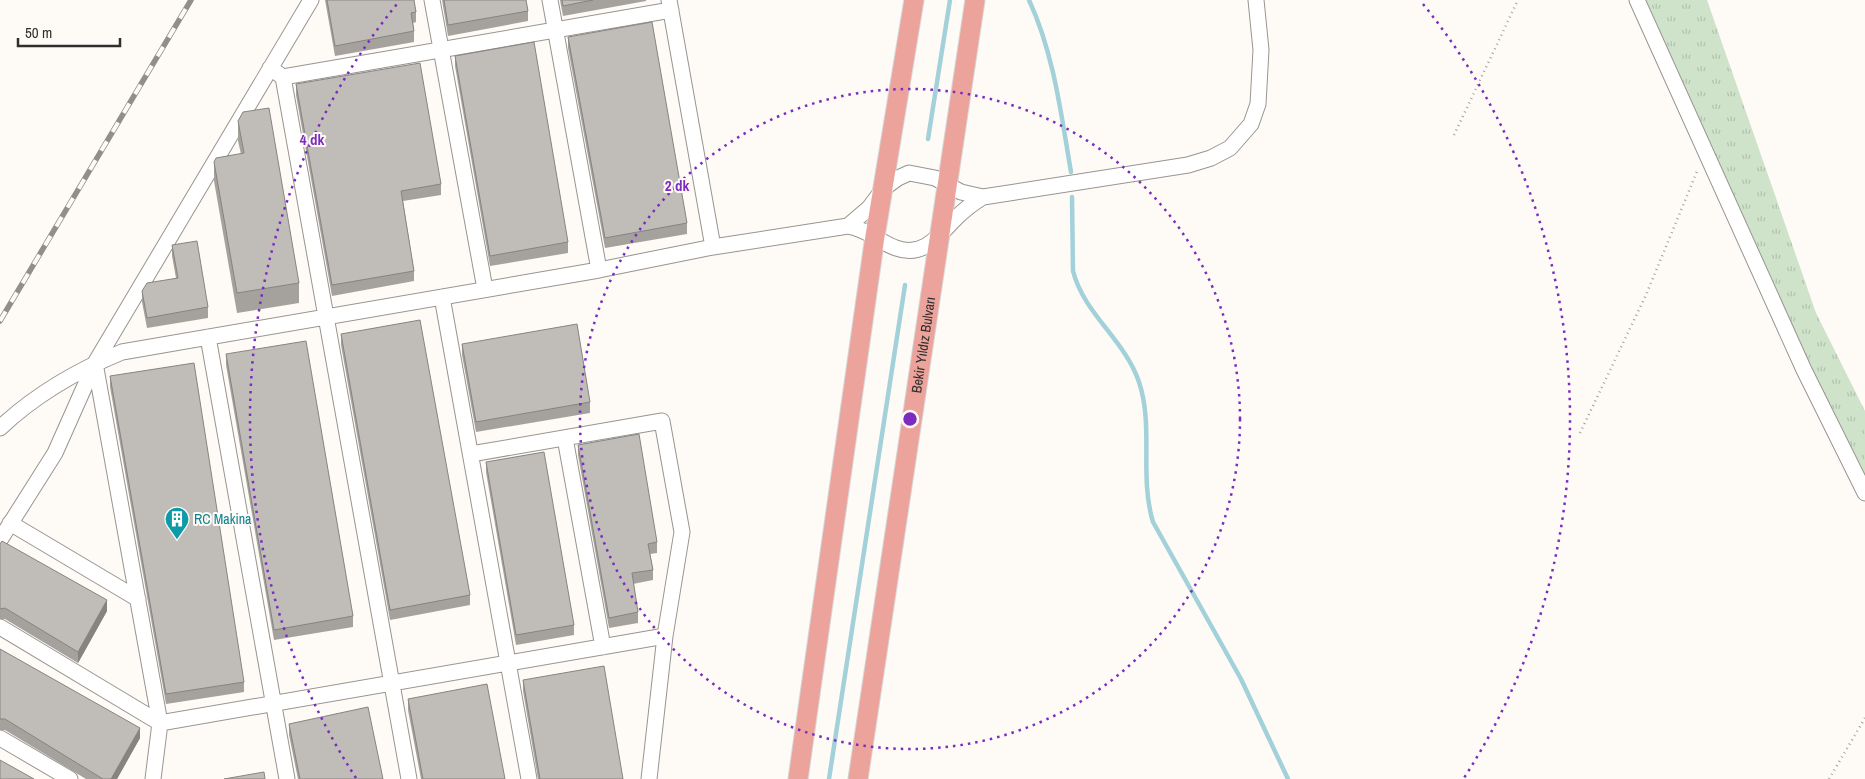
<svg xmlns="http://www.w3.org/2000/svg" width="1865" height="779" font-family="'Archivo Narrow',sans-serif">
	<defs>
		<pattern id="grass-tufts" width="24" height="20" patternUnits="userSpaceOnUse" patternTransform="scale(1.25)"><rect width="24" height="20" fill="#cfe2ca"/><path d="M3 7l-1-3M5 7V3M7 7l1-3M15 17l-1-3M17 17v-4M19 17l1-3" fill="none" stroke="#b2c2ae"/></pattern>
	</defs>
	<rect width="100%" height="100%" fill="#fefaf6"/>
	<path fill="url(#grass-tufts)" d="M1641,0H1707L1816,313L1865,411V484Z"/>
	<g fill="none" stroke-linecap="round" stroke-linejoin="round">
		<path stroke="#a2d1d9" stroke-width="4.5" d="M1029,0C1054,54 1061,114 1071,172
			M928,139L950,0
			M1072,197L1073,271C1084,314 1125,340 1139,382C1154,427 1139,476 1153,522L1241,679L1288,779
			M829,779L905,285"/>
		<defs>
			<path id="minor" d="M432,0L485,289
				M550,0L599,270
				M669,0L713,247
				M1637,0L1804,370L1865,493
				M270,68L283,77L409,779
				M283,77L671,10
				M848,226L869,208L884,188L898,178L909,173L935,178L961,192L983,197L1188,165L1211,158L1230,148L1251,124L1258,104L1261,50L1256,0
				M442,297L529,779
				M208,337L287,779
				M95,363L160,723L153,779
				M0,428C36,394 76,371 122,352L599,270L713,247L848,226C869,230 877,241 896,248C924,258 938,236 956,218C964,210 973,203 983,197
				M565,438L603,647
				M471,454L662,421L682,532L665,636L649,779
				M10,523L138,599
				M0,540L55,453L95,363L311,0
				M0,627L160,723L665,636
				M0,738L70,779"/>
			<g id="major">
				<path d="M798,779L875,236L914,0"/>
				<path id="s1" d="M858,779L975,0"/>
			</g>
		</defs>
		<use href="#minor" stroke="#989591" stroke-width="17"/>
		<use href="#major" stroke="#d5d5d5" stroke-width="21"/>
		<path stroke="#a5a29f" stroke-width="2.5" stroke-dasharray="1 4" stroke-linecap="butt" d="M1454,135L1518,0
			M1580,433L1646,295L1698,169
			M1829,779L1865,718"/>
		<use href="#minor" stroke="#fff" stroke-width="15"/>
		<use href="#major" stroke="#eca39c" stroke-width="19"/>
		<defs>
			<path id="rail" d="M0,321L191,0"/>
		</defs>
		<use href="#rail" stroke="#918f8c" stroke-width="5.5"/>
		<use href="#rail" stroke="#fefaf6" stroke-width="4" stroke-dasharray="11" stroke-linecap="butt"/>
	</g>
	<path fill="#a5a29e" d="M325,0H414L416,12V22L413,23L414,31V42L335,56Z
		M442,0H526L528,11V21L448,36Z
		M560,0H646V1L563,16Z
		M568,37L687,223V234L605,248L568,48Z
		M455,56L568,242V253L490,266L455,66Z
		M296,84L441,184V195L403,201L414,271V281L332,296L296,95Z
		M238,121L299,283V303L237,313L214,181V162L241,154L238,141Z
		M172,245L208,307V318L147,328L142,302V291L176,278L172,256Z
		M341,334L470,595V605L390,620L341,345Z
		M462,344L590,402V413L476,432L462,355Z
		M226,354L353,616V627L274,640L226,365Z
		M110,376L244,682V692L166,704L110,387Z
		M578,445L657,542V553L650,554L653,570V580L633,584L638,612V623L609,628L578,455Z
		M486,462L574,625V635L516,645L486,472Z
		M0,544L107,611L78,663L5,619H0Z
		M0,649L140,738L117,779H86L5,730H0Z
		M523,680L623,779H538L523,691Z
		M408,699L505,779H421L408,710Z
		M289,724L383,779H298L289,735Z"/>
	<path fill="#868481" d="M107,600V611L78,663V652Z
		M140,728V738L117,779H111Z"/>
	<path fill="#c0bcb8" stroke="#868481" d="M327,0H414L416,12L411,13L414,31L335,46Z
		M444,0H526L528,11L448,25Z
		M562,0H593L563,6Z
		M652,22L687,223L605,238L568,37Z
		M534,42L568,242L490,256L455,56Z
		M420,63L441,184L401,191L414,271L332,285L296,84Z
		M269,108L299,283L237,293L214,162L216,158L244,153L238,121L243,112Z
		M197,241L208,307L147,318L142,291L147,283L178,278L172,245Z
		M420,320L470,595L390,610L341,334Z
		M577,324L590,402L476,422L462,344Z
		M306,341L353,616L274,630L226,354Z
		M194,363L244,682L166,694L110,376Z
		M639,434L657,542L648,544L653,570L632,573L638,612L609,618L578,445Z
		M544,452L574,625L516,635L486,462Z
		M2,541L107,600L78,652L5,608L0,609V544Z
		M0,649L140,728L111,779H103L5,719H0Z
		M604,666L623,779H540L523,680Z
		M487,684L505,779H423L408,699Z
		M368,707L383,779H300L289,724Z
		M0,760L34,779H0Z
		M264,772L265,779H224Z"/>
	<g fill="none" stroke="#7b2cbf" stroke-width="2.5" stroke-dasharray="2.5 5">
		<circle cx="910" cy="419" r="330"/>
		<path d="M356 778A660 660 0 0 1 397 4M1423 4A660 660 0 0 1 1464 778"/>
	</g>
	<defs>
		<symbol id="building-pin" viewBox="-11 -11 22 30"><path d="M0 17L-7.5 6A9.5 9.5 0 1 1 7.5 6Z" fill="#0f9aa8" stroke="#fefaf6"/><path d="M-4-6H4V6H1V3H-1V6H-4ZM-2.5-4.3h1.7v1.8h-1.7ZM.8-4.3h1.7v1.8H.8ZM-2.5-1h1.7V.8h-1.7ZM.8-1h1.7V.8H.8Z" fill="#fff"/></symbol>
	</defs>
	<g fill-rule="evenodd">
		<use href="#building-pin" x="163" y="505" width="28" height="38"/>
	</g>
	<g text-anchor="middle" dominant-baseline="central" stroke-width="4" stroke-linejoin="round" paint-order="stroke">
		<g font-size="14" fill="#2f2e2c" stroke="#fefaf6">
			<text stroke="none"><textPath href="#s1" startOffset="439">Bekir Yıldız Bulvarı</textPath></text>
		</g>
		<g font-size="14" fill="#0d838f" stroke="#fefaf6" text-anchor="start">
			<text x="194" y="519">RC Makina</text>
		</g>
	</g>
	<circle cx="910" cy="419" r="8" fill="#7b2cbf" stroke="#fefaf6" stroke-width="2.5"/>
	<g font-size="15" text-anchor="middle" font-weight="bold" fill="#7b2cbf" stroke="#fefaf6" stroke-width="4" stroke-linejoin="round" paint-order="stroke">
		<text x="312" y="145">4 dk</text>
		<text x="677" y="191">2 dk</text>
	</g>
	<path d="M18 38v8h102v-8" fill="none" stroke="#2f2e2c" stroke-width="2.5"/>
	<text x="25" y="38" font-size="15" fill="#2f2e2c" stroke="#fefaf6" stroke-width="4" paint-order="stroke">50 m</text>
</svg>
